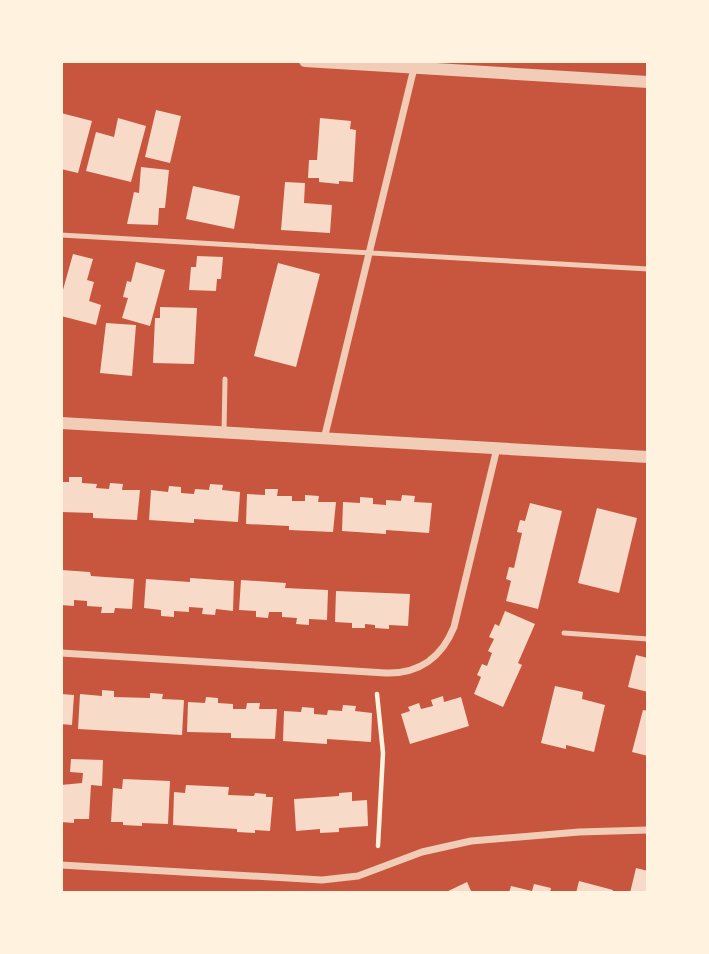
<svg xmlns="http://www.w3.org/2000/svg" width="709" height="954" font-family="Lato,sans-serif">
	<rect width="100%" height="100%" fill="#c8553d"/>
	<path fill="#f7dbc8" d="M156,110L181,116L170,163L145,157Z
		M61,113L92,121L78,173L61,169Z
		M118,118L146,126L131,182L86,171L96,132L114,137Z
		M320,118L351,121L350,129L356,130L353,182L339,181V184L319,182V178H308L309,160H317Z
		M141,167L169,170L165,208H159L158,225L127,224L134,192L139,193Z
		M285,182L305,183L304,203L332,205L330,233L281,230Z
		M193,186L240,196L234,229L186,219Z
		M73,254L93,259L87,280L94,282L89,301L101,305L96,325L61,316V297Z
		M197,256L223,257L221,279H217L216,291L189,290L191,267H196Z
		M136,262L165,270L150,326L122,318L128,298L123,297L127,281L131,282Z
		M278,263L320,274L296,367L254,356Z
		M160,307L197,308L194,364L153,363L155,318H160Z
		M106,323L136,325L132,376L100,373Z
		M69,477H82V483L97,484L96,488L109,489L110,483L123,484L122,490H140L137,520L93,518V513L61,512V482H69Z
		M210,484L223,485L222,490L240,492L238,522L194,519V523L149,520L151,490L168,492L169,486L181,487V493L194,494L195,489L209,490Z
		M265,489H278L277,496H292V501H305V495L319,496L318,502H336L333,532L289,530V526L246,524L247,494L265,495Z
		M402,495L415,496L414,502L432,503L429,533L386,530V534L342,531L343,502L360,503V497L373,498V504L386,505V500L401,501Z
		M530,503L562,511L538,609L506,601L511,581L506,579L509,567L514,568L522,533L517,532L520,520L525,521Z
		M597,508L637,518L619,593L578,583Z
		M61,570L90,572L91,576L134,579L132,609L115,608L114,613H101L102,607L87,606V601L74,600V606L61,605Z
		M190,578L234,581L233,611L216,609L215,615L202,614L203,608L189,607V612L174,611V617L161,616V610L144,608L146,579L190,582Z
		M241,580L286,583L285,588L328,590L327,620L309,619V625L296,624L297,618L282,617V612H269L268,618L256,617V611L239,610Z
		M336,591L410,594L408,626L389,625V629L375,628V625L365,624V628H352V623L335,622Z
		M505,611L535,624L518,663L522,665L503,707L474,694L481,677L477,675L482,664L487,666L492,653L488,651L494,639L489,637L495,624L499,626Z
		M636,655L648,658V692L628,687Z
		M555,686L583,692L582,699L605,705L594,752L566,745V749L541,743Z
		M102,690L114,691V697L150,698V693L163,694L162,699L184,700L182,735L78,729L80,694L102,696Z
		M61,694L74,695L72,725L61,724Z
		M443,696L444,702L461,697L469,726L410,744L401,714L410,711L408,707L419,703L421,709L433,706L431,700Z
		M206,697L218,698V703L233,704V709H246L247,703H260L259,709H277L275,739L231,738V733L187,732L188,702L205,703Z
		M343,705L356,706L355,711L372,713L371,742L327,739V744L283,741L284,711L301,712L302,707L314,708V714L327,715L328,710L342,711Z
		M643,710L648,711V756L632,752Z
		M71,759L103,760L102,786L91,785L89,819H74V823L61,822V785L82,783L83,773L70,772Z
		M123,779L170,781L168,824L142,823V826L123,825V822H111L113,788L122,789Z
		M186,785L229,787L228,795L254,796L255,793L266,794V797H273L270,831L255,830V833L237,832V829L173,825L174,792L185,793Z
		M352,792V801L367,800L368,826L339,828V832L320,833V829L296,831L294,799L339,796V793Z
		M636,868L648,871V893H630Z
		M579,881L613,890L612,893H576Z
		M467,882L472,893H444Z
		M534,884L551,888L550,893H509L511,886L532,891Z"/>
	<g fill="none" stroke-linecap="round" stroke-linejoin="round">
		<path stroke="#fff3e0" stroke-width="4.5" d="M377,694L383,753L378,846"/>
		<path stroke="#f1ccb7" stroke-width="5" d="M61,235L648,269
			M224,433L225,379
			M564,633L648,639"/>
		<path stroke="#f1ccb7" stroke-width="7" d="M324,439L414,68
			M61,653L386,673C419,674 442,657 454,627L497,448
			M61,865L322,880L358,876L422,852L471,841L579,832L648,830"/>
		<path stroke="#f1ccb7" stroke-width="12" d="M305,61L648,82
			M61,423L648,457"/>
	</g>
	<rect width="709" height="954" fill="none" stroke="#fff3e0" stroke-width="126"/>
</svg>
